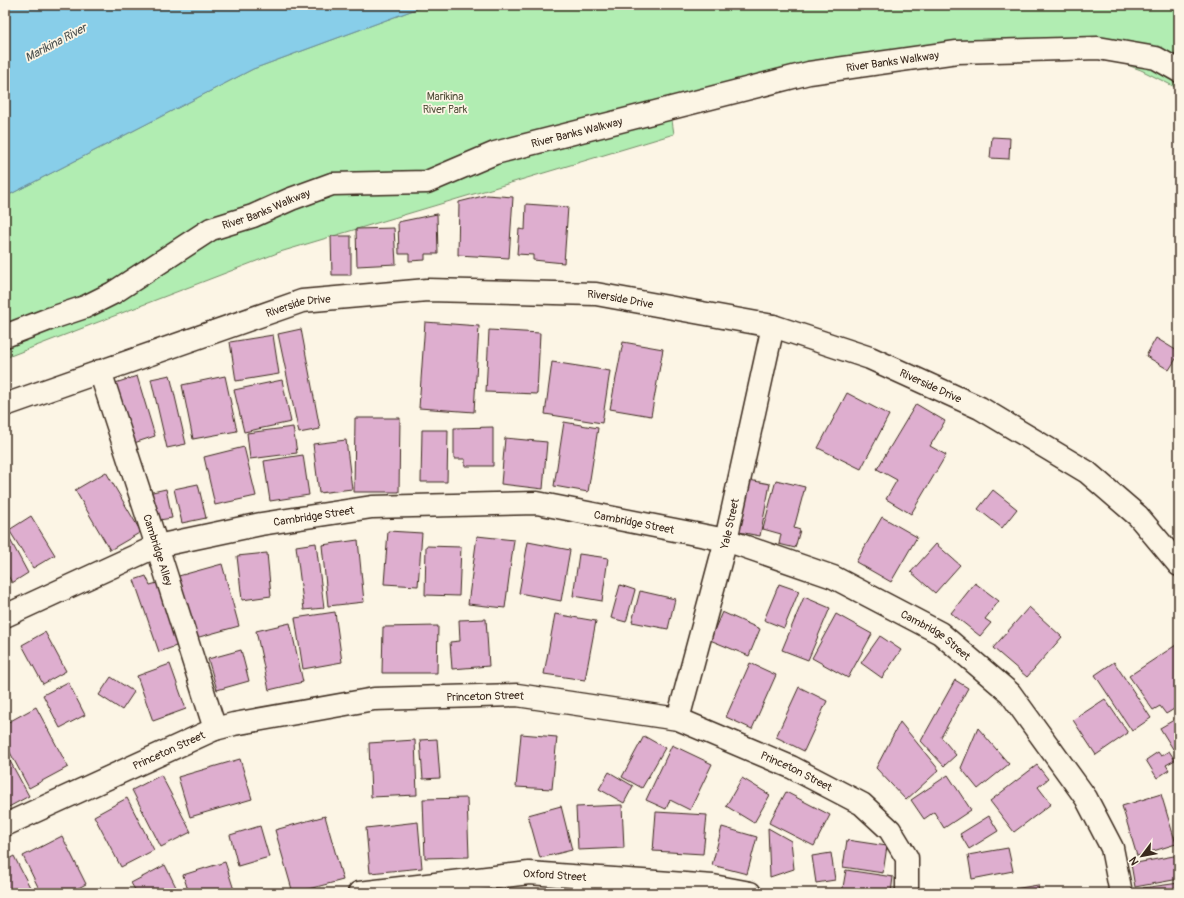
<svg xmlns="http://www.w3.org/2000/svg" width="1184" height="898" font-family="Pangolin,sans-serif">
	<rect width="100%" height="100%" fill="#fcf5e5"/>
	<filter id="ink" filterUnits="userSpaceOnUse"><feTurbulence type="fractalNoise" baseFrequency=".025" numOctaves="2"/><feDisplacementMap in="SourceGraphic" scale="8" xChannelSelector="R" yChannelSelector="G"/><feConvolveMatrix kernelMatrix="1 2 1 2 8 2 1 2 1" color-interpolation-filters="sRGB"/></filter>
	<g filter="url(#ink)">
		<path fill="#b1edb2" stroke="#768c68" d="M427,5H1179V89L1141,70L1094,53L1032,42L669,100L674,134L280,252L5,358V197L253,69Z"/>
		<path fill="#88cee9" stroke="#698c98" d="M5,5H427L253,69L5,197Z"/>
		<path fill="#deaecf" stroke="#3b2a1e" d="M992,137L1010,138L1009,159L990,158Z
			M487,195L513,197L509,258L458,255L459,202Z
			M526,204L568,207L564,263L533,260V255L517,254L519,229L525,230Z
			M437,214L438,254H425V260L409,261V254H399L398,222Z
			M394,228L396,264L357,266L356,229Z
			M331,236H351V275H332Z
			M425,322L479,326L474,412L419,408Z
			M301,329L320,429L299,433L278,334Z
			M489,330L540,333L537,394L486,392Z
			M273,335L279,374L236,381L230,342Z
			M1156,338L1179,352V354L1169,370L1146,356Z
			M623,342L663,349L651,416L610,409Z
			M552,362L610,371L602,423L545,414Z
			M170,375L186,444L167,448L151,379Z
			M137,376L155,436L125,446L106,386Z
			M225,376L237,431L193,439L182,385Z
			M282,380L291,422L244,432L234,390Z
			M847,393L889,415L861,469L818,448Z
			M916,404L945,421L930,446L946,455L911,514L886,499L897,480L877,469Z
			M355,418H400L399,492H354Z
			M564,422L598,428L588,492L554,486Z
			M293,427L297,453L250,459L247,433Z
			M493,427V466H465V459H454V428Z
			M422,430H448L447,482H421Z
			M505,438L547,442L543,489L501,484Z
			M346,440L352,489L319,493L313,444Z
			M244,447L256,496L215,505L204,457Z
			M303,455L309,495L270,501L264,461Z
			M106,472L141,532L110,550L75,490Z
			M749,480L770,484L760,536L739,532Z
			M776,480L805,487L794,528L800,530L795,548L779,544L781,534L763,529Z
			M198,484L206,518L182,523L174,489Z
			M166,489L172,518L153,521L148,493Z
			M993,490L1017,509L1002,528L978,509Z
			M31,516L55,555L33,568L9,530Z
			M882,517L917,537L891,582L856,562Z
			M388,531L422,533L418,586L384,584Z
			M7,534L28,573L12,583L5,570V535Z
			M477,536L514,540L505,608L468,604Z
			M358,540L364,602L328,606L322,545Z
			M528,542L570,550L561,601L519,593Z
			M316,543L324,608L304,610L296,546Z
			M936,544L960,565L935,593L911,572Z
			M426,546L461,547L459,596L425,595Z
			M267,553L271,596L242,600L237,556Z
			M579,554L608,558L602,601L573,596Z
			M222,564L239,626L192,639L175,577Z
			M146,576L150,585L161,582L182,644L159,652L134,580Z
			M975,583L999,601L985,619L991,623L980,636L951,613Z
			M779,584L799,591L784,628L764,620Z
			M620,585L635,590L626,622L611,618Z
			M640,591L675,599L668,629L632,622Z
			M804,597L830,608L808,660L782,650Z
			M1029,607L1062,637L1027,677L993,648Z
			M335,612L342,662L303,669L295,618Z
			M722,612L760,629L749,656L710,640Z
			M555,614L596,621L585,680L544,674Z
			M836,614L872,634L848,678L812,658Z
			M486,619L489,666L452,669L450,642L460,641L459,620Z
			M290,623L303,682L269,690L256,631Z
			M438,626L437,673H382L383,627Z
			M45,632L66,671L43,684L22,645Z
			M880,636L901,650L882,678L861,663Z
			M1179,643V706L1166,714L1160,706L1153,710L1129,676Z
			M241,650L249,681L217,690L208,659Z
			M1114,662L1151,718L1132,731L1095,675Z
			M750,663L776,675L752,729L726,717Z
			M170,664L186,709L153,721L137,676Z
			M111,677L134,692L122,710L99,695Z
			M955,680L968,688L941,737L956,755L944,766L921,741Z
			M68,682L85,715L60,728L43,695Z
			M799,687L827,701L804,751L776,737Z
			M1105,699L1128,733L1096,755L1073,720Z
			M36,707L68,767L29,788L5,743V724Z
			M1179,717V745L1173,749L1160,728Z
			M900,722L939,770L906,800L876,768Z
			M978,728L1009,764L978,789L961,768Z
			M521,734L557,737L552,789L516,787Z
			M644,736L665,748L642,788L622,777Z
			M437,739L440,778L423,779L420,740Z
			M415,740L417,795L371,797L369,743Z
			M672,745L712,764L690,810L670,800L666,809L646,800Z
			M1169,751L1175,760L1166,765L1169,770L1157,778L1146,760L1158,752L1161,756Z
			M240,759L252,799L190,817L178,777Z
			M10,761L29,796L5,809V764Z
			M1037,765L1048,779L1038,787L1051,804L1014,832L990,801Z
			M609,772L633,786L624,803L599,789Z
			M161,775L191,832L161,847L132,790Z
			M948,775L971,810L944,828L934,812L924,819L911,800Z
			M742,778L770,795L754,823L726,806Z
			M786,792L830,815L814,846L769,823Z
			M1161,794L1176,844L1137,856L1122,806Z
			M127,798L154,850L121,867L94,816Z
			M467,798L469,857L425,858L423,799Z
			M622,805L624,848L578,850L576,807Z
			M561,806L572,850L540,858L528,815Z
			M656,812L707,815L703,854L653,851Z
			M325,816L343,880L293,893L275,830Z
			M989,816L998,831L969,849L960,834Z
			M418,822L422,868L370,873L366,828Z
			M260,826L269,857L238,866L230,835Z
			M722,827L757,837L747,874L712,865Z
			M768,828L791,841L794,869L770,877Z
			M1179,834V852L1175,836Z
			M62,836L86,884L69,893H41L23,856Z
			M847,840L887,846L883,873L843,867Z
			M1008,848L1013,871L972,879L968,855Z
			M831,853L835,880L816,883L812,856Z
			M1179,855V879L1135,887L1131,864Z
			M14,856L19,866L33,893H5V861Z
			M225,862L235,893H189L183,875Z
			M165,865L179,893H137L131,883Z
			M846,870L893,877L891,893H842Z
			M1179,883V893H1143V888Z
			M1038,885L1039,893H1009L1008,890Z"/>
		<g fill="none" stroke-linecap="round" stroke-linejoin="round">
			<defs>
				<g id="minor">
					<path id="s1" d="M5,336L49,319L85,307L113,293L211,229L253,216L291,199L332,184L427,182L495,153L809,73L957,52L1098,48L1156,58L1179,71"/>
					<path id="s2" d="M100,371L157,546L215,729"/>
					<path id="s3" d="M5,405L302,301L427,290L596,294L773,326L870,358L980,408L1087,472L1138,516L1179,565"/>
					<path id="s4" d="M5,616L157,546L261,524L372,507L537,503L726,540L833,577L940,633L1010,693L1086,798L1112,848L1121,893"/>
					<path id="s5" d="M678,719L726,540L773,326"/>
					<path id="s6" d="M5,825L215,729L234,724L374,699L517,695L678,719L791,767L862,804L890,830L907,858V893"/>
					<path id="s7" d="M359,893L529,873L713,886L750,893"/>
				</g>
			</defs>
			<use href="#minor" stroke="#3b2a1e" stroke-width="25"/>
			<use href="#minor" stroke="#fcf5e5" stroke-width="22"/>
		</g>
	</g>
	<g text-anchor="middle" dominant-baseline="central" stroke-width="3.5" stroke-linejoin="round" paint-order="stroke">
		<g font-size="11" fill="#3b2a1e" stroke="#fcf5e5">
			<text stroke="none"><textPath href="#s1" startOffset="940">River Banks Walkway</textPath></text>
			<text stroke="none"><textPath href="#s1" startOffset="616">River Banks Walkway</textPath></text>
			<text stroke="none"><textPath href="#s1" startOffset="292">River Banks Walkway</textPath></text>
			<text stroke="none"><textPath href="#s3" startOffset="634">Riverside Drive</textPath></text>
			<text stroke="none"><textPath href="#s3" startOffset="310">Riverside Drive</textPath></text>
			<text stroke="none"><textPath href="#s3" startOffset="958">Riverside Drive</textPath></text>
			<text stroke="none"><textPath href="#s4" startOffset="327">Cambridge Street</textPath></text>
			<text stroke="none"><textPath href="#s4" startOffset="650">Cambridge Street</textPath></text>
			<text stroke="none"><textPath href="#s5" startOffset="202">Yale Street</textPath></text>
			<text stroke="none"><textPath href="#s2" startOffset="188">Cambridge Alley</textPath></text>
			<text stroke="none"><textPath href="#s4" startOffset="975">Cambridge Street</textPath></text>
			<text stroke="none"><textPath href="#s6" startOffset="504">Princeton Street</textPath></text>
			<text stroke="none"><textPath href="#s6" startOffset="180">Princeton Street</textPath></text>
			<text stroke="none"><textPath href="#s6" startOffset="828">Princeton Street</textPath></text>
			<text stroke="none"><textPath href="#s7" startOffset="197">Oxford Street</textPath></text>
		</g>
		<g font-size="11" fill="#53513c" stroke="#fcf5e5">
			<text x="445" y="96">Marikina<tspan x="445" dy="13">River Park</tspan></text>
		</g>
		<g font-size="12" font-style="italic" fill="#4e5351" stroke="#fcf5e5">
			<text transform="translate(56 43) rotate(-28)">Marikina River</text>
		</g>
	</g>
	<rect width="1184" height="898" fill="none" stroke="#fcf5e5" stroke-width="20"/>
	<rect x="10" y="10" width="1164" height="878" fill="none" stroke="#3b2a1e" stroke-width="1.5" filter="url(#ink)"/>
	<g transform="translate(1142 856) rotate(238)" stroke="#fcf5e5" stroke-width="3" paint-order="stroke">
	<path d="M0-3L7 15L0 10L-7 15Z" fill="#3b2a1e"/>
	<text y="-6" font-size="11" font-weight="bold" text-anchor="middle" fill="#3b2a1e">N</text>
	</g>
</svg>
